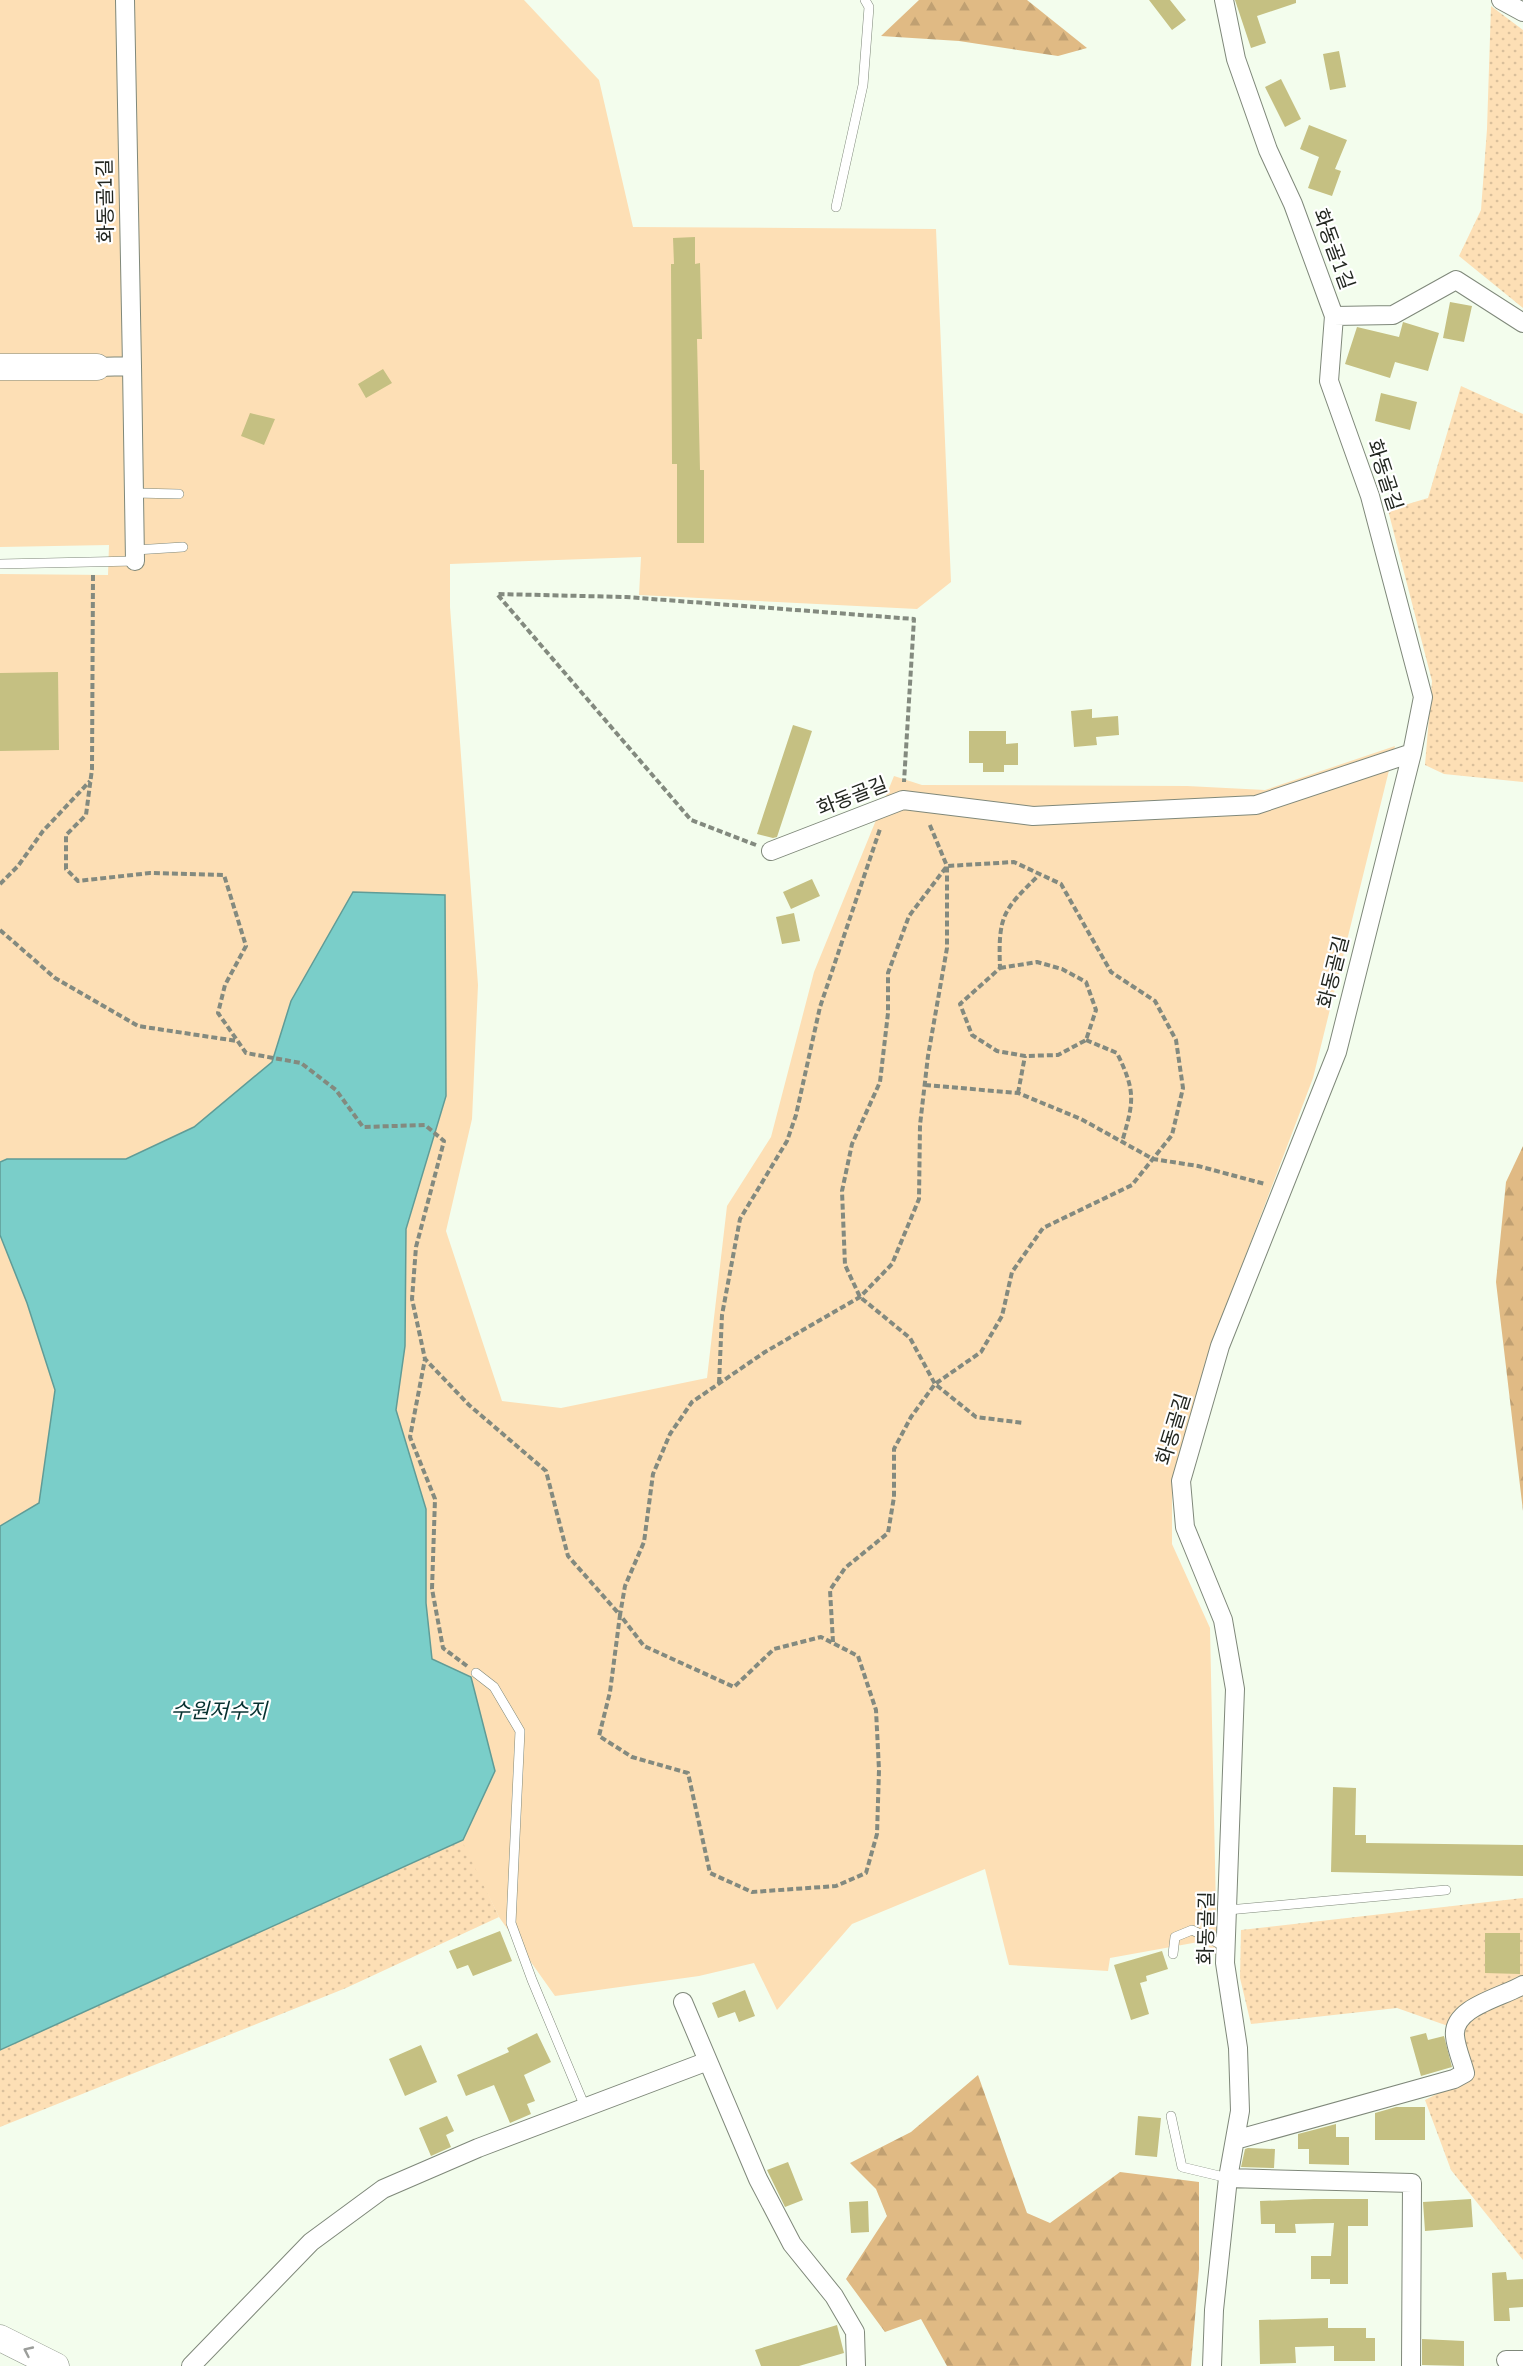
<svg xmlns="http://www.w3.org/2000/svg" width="1523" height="2366" font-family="'PT Sans','Noto Sans KR',sans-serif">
	<defs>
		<pattern id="grass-dots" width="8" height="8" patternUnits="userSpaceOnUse" patternTransform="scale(1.5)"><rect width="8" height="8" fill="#fddfb5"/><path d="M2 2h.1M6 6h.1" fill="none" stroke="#d9bf9b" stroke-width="1.8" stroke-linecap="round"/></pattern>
		<pattern id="forest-firs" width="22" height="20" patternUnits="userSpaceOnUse" patternTransform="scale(1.5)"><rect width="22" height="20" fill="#e0ba84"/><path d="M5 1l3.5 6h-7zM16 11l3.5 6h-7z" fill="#c0a072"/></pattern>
	</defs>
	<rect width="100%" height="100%" fill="#f3fded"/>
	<path fill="url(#grass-dots)" d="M1491,6L1523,30V308L1459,256L1481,210L1487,129Z
		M1461,386L1523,414V782L1444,774L1425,765L1432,681L1388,510L1428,498Z
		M463,1840L499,1917L346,1988L0,2127V2050Z
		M1523,1898V2260L1451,2170L1425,2100L1470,2077L1448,2026L1397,2008L1251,2024L1240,1978L1241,1930Z"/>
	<path fill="url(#forest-firs)" d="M919,0H1027L1087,48L1058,56L959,41L881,36Z
		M1523,1146V1511L1496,1282L1506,1182Z
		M978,2075L1027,2213L1050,2223L1120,2172L1199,2182V2269L1191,2366H947L921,2319L885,2332L846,2279L887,2216L876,2189L850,2163L911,2132Z"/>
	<path fill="#fddfb5" d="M0,0H524L599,80L633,227L936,229L951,582L917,609L639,595L641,557L450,564V607L478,985L472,1119L446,1231L502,1401L561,1408L707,1378L727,1206L771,1137L814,972L894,776L922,785L1187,786L1265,790L1395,746L1313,1078L1206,1360L1172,1482V1544L1210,1628L1217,1957L1204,1941L1110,1958L1108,1971L1009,1965L985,1869L852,1924L777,2010L754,1963L699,1976L555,1996L499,1917L462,1841L0,2050V574L108,575L109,545L0,547Z"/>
	<path fill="#7acec9" stroke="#609c97" stroke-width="1.5" d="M353,892L445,895L446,1096L406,1229L405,1346L396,1410L426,1509V1603L432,1659L471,1677L495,1771L463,1840L0,2050V1526L39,1503L55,1390L27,1303L0,1235V1162L7,1159H126L194,1127L272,1062L291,1001Z"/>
	<path fill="#c5c082" d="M1149,0H1170L1186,20L1172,30Z
		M1235,0H1296V3L1257,16L1266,43L1251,48Z
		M1339,51L1346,87L1330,90L1323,54Z
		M1281,79L1301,119L1285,127L1265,87Z
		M1309,125L1347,140L1335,169L1341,171L1332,196L1308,188L1319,157L1300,149Z
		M695,237V264L700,263L702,339H697L700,470H704V543H677V464H672L671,264H674L673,238Z
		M1450,302L1472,306L1464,342L1443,338Z
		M1403,322L1439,333L1428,371L1395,362L1390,378L1345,364L1357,327L1399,337Z
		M383,369L392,383L366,398L358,384Z
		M1381,393L1417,402L1410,430L1375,421Z
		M250,413L275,419L264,445L241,436Z
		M58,672L59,750L0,751V673Z
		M1092,709V718L1118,716L1119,735L1096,737L1097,745L1074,747L1071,711Z
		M793,725L812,731L777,837L773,838L757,834Z
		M969,731H1006V744L1018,743V765H1004V772H983V763H969Z
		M812,879L820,896L791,909L783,892Z
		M794,913L800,941L782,944L776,917Z
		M1333,1787L1356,1788L1355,1835H1366V1843L1523,1845V1876L1331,1872Z
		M500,1931L512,1961L473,1976L468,1965L457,1969L449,1951Z
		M1485,1933H1520V1974L1485,1973Z
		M1162,1951L1168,1969L1146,1976L1147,1981L1140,1983L1149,2014L1131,2020L1114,1965Z
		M745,1990L755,2016L739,2022L735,2012L718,2018L712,2003Z
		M537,2033L551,2062L524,2075L535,2101L527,2104L531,2114L510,2123L494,2085L466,2096L457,2075L509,2052L507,2048Z
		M1426,2033L1428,2040L1444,2036L1452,2067L1421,2076L1410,2037Z
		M421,2045L437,2082L405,2096L389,2059Z
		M1396,2107H1425V2140H1375V2113Z
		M447,2116L454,2131L446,2135L451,2147L431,2156L419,2128Z
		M1138,2116L1161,2118L1157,2157L1135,2155Z
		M1336,2124V2137H1349V2165L1309,2164V2149H1298V2134Z
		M1248,2148L1275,2149L1274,2168L1241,2167L1245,2149Z
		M788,2162L803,2200L785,2207L767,2170Z
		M1314,2199H1368V2226H1348V2284H1330V2279H1311V2256H1331L1334,2223L1295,2224L1296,2233H1275V2224H1261L1260,2201Z
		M1471,2199L1473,2227L1425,2231L1423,2202Z
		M868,2201L869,2232L851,2233L849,2202Z
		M1506,2272L1507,2280L1523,2279V2307L1509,2308L1510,2321H1494L1492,2273Z
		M1328,2318V2328H1366V2338H1375V2361H1334V2346L1295,2347L1296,2363L1260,2364L1259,2320Z
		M837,2325L844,2353L799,2366H761L755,2350Z
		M1422,2339L1464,2341V2366L1422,2365Z"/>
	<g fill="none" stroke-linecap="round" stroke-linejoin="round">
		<defs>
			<path id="lane" d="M836,207L863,85L869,7L865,0
				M135,493L179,494
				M135,550L183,547
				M0,564L135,561
				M476,1673L494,1687L520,1731L511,1923L532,1980L585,2107
				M1228,1910L1446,1890
				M1173,1954L1175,1937L1192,1930L1226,1947
				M1171,2116L1182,2167L1228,2178"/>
			<path id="street" d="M1224,0L1236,59L1268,150L1293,204L1334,316L1393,315L1456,280L1523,323
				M1501,0L1523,12
				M132,366L135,561
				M97,367L132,366L125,0
				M771,851L903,800L1033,816L1256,805L1412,753
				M683,2002L758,2179L792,2244L834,2296L855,2332L856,2366
				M1235,2140L1454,2079L1465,2073C1462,2061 1456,2048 1455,2036C1452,2007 1503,1997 1523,1985
				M1228,2178L1412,2183L1411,2366
				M1506,2360H1523
				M191,2366L311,2242L383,2189L478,2148L708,2061
				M1212,2366L1214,2310L1228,2178L1240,2111L1238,2048L1225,1963L1235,1689L1223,1620L1185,1527L1181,1481L1220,1346L1337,1052L1412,753L1423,697L1370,496L1329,381L1334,316"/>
			<path id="secondary" d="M0,367H97
				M0,2338L56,2366"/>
		</defs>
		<use href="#lane" stroke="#7f887a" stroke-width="10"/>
		<use href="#street" stroke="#7f887a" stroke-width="20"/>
		<use href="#secondary" stroke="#7f887a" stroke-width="27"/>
		<path stroke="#838a7f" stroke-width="4" stroke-dasharray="6 3" stroke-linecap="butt" d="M93,575L92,769L86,815L66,835V869L78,881L150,873L224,875L246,946L225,985L218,1013L246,1053L301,1063L336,1090L363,1127L425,1125L444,1141L416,1247L412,1299L425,1359
			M756,845L691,820L497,594L626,597L914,619L904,782
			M0,884L18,866L43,831L90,781
			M0,930L55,978L138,1026L237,1041
			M1000,968L1037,962L1062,969L1086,982L1096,1010L1086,1040L1058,1055L1025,1056L997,1051L972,1035L960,1004L1000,968C998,915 1003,910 1040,874
			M1086,1040L1117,1053C1136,1092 1134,1101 1122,1142
			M925,1085L1018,1093L1081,1119L1153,1159L1198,1166L1265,1184
			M1018,1093L1025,1056
			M719,1383L722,1315L740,1219L787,1141L796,1115L820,1007L880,829
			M833,1642L830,1590L845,1568L888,1533L894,1497V1449L911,1417L935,1384L981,1352L1002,1316L1012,1272L1043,1228L1132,1185L1172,1135L1183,1088L1176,1040L1155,1001L1111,972L1061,884L1014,862L947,866L909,916L888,973V1013L880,1082L852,1144L842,1191L845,1265L860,1297L910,1338L935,1384L976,1417L1024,1423
			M467,1666L443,1648L432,1589L435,1499L410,1437L425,1359L469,1405L546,1471L568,1556L620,1615L610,1692L599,1736L632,1757L688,1773L710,1873L752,1892L836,1886L866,1873L877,1834L879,1770L876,1710L858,1656L821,1637L774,1649L734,1687L644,1646L620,1615L625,1586L644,1542L653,1474L670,1434L692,1402L765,1352L860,1297L892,1264L919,1199L920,1125L928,1056L947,948V866L929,823"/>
		<use href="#lane" stroke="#fff" stroke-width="9"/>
		<use href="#street" stroke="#fff" stroke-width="18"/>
		<use href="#secondary" stroke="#fff" stroke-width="26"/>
	</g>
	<defs><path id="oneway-chevron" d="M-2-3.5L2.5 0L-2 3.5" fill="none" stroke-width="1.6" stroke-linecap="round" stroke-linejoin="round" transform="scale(1.5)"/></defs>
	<use stroke="#9c9e9b" href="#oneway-chevron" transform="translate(28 2351) rotate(-155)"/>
	<g text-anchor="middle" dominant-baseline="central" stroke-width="4.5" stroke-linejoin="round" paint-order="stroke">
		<g font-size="20" fill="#232721" stroke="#fff">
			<text transform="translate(105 201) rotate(-91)">화동골1길</text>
			<text transform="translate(1334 249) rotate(70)">화동골1길</text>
			<text transform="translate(1385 475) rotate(72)">화동골길</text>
			<text transform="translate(852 796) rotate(-21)">화동골길</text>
			<text transform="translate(1333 972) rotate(-76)">화동골길</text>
			<text transform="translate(1173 1429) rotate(-73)">화동골길</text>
			<text transform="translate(1206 1928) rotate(-89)">화동골길</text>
		</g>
		<g font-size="21" font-style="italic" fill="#063130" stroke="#fff">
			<text x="219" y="1710">수원저수지</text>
		</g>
	</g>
</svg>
